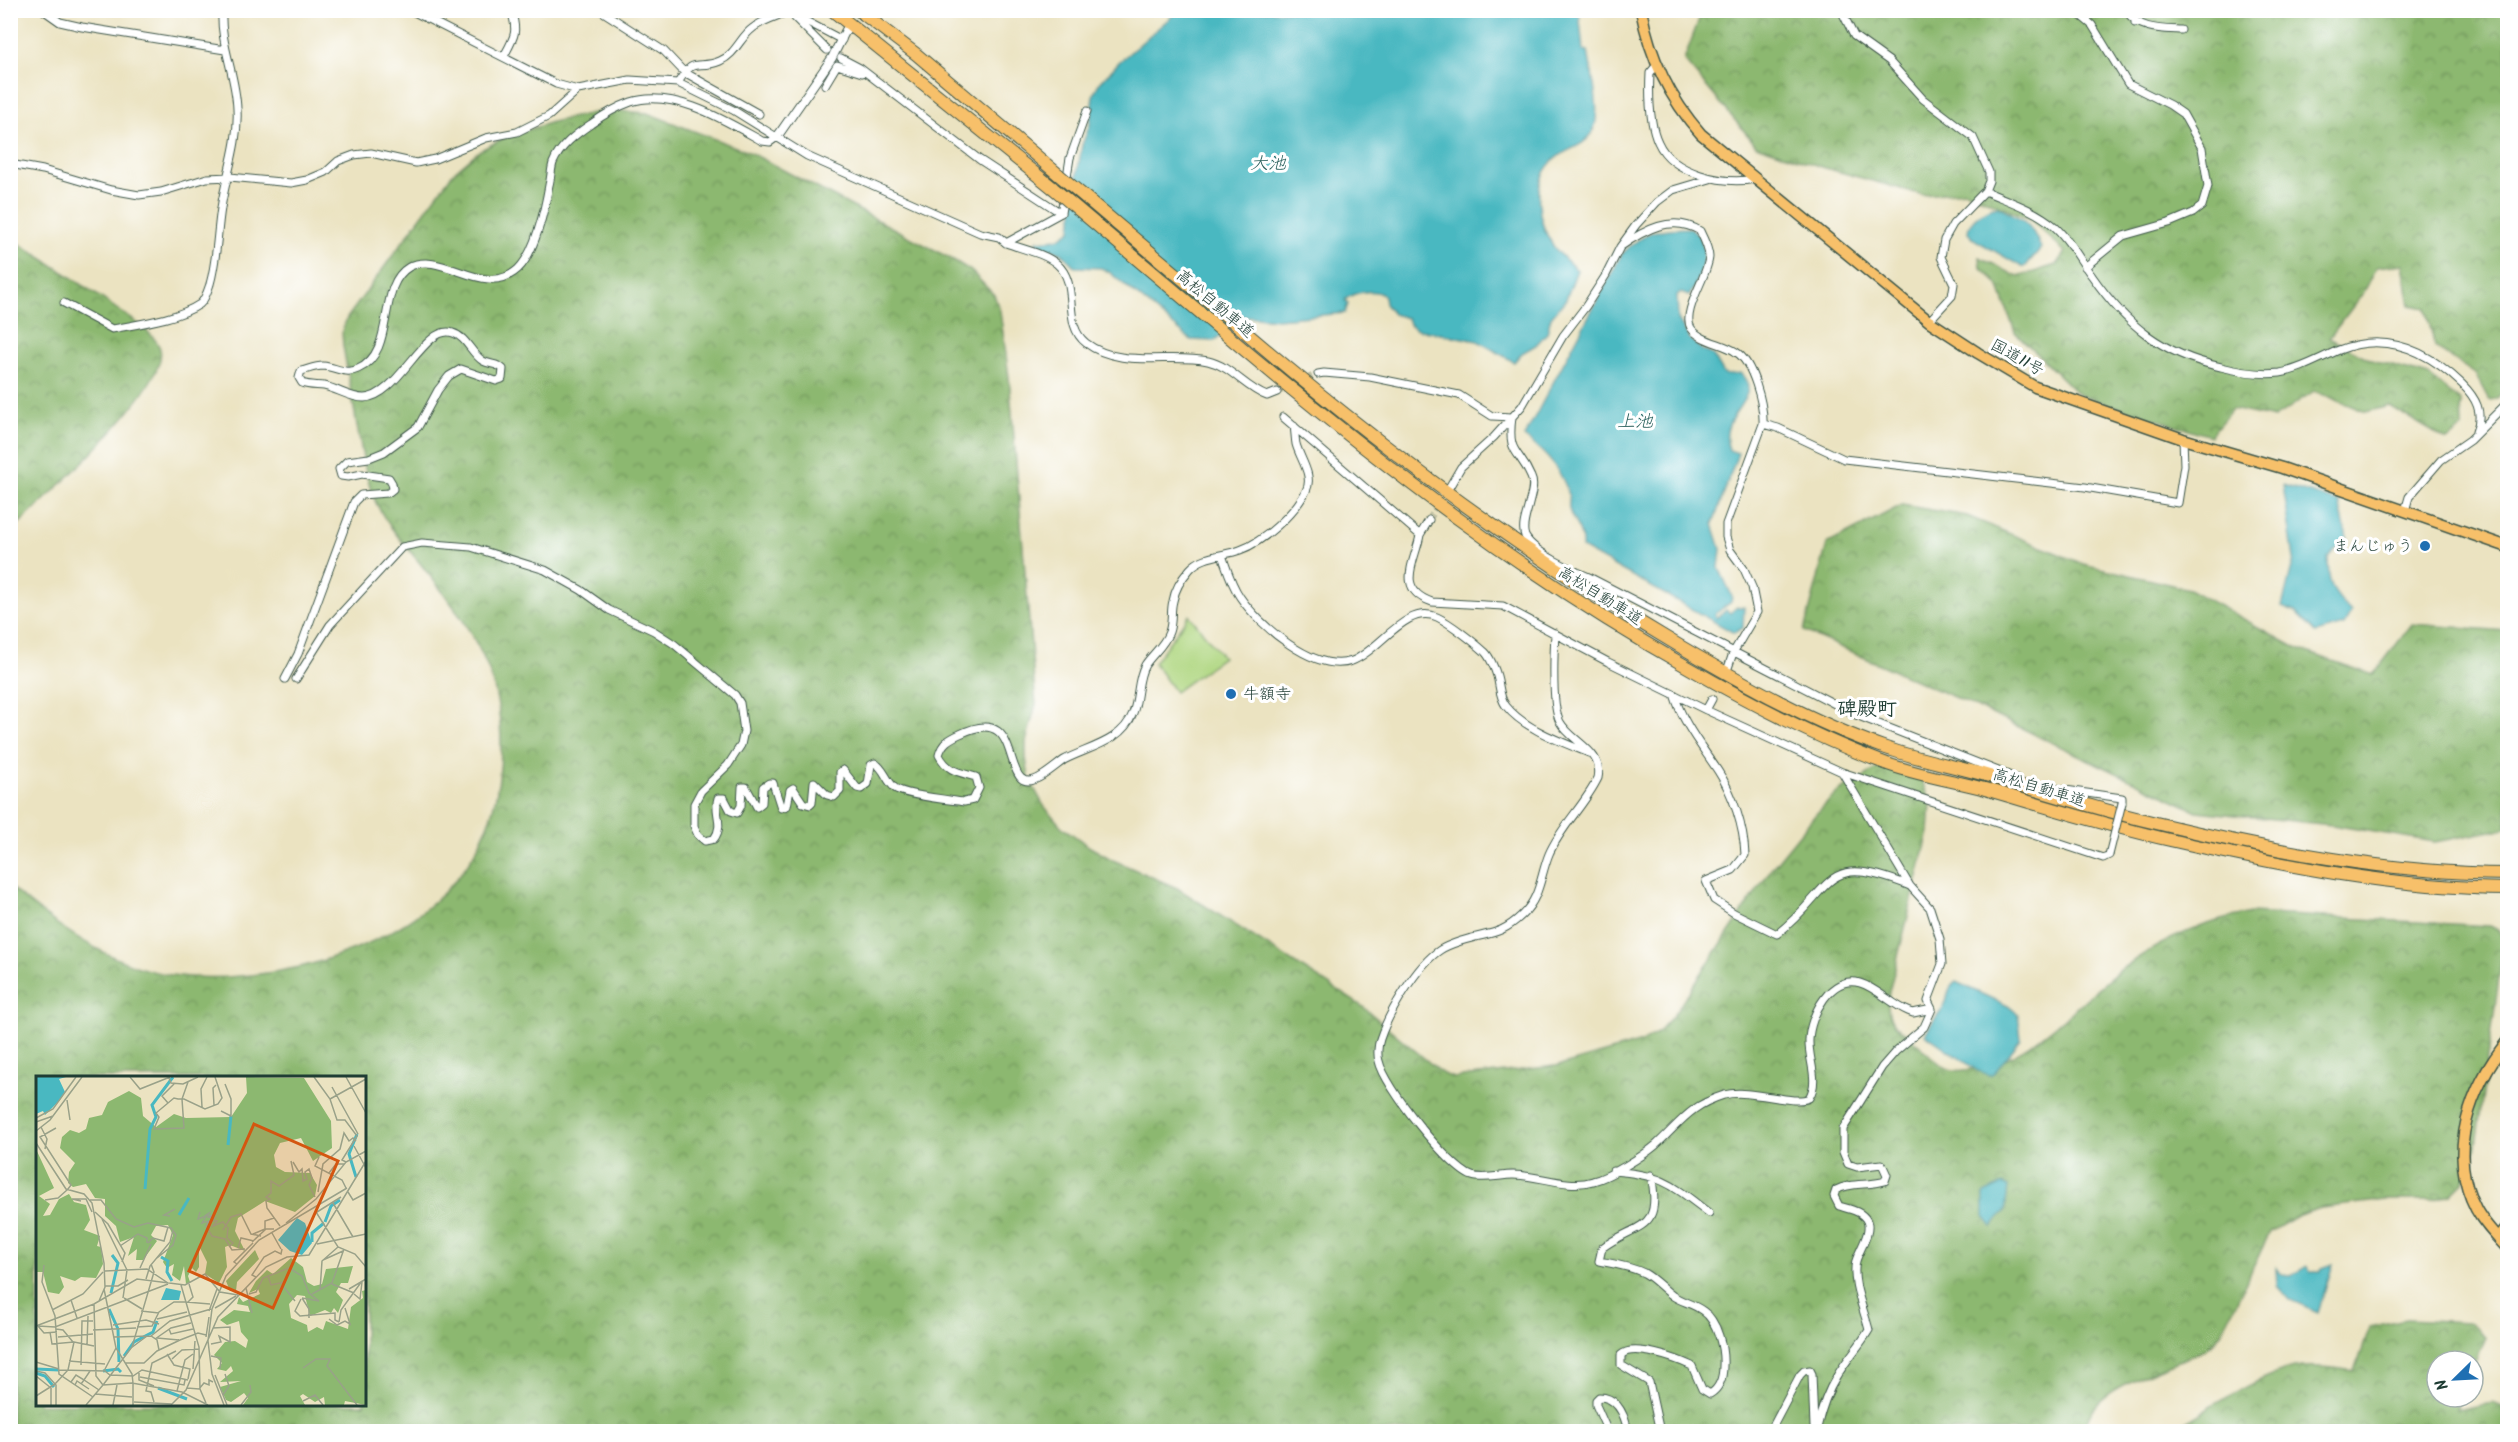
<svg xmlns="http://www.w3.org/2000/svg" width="2518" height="1442" font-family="Kalam,'Klee One',sans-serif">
	<defs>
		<pattern id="forest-crowns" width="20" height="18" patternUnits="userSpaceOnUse" patternTransform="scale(1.5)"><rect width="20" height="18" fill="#8cb870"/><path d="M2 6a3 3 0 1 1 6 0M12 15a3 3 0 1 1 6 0" fill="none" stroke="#72975d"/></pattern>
	</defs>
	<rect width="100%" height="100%" fill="#fff"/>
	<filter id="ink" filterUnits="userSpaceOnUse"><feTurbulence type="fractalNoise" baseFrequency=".0167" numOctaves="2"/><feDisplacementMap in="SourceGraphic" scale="12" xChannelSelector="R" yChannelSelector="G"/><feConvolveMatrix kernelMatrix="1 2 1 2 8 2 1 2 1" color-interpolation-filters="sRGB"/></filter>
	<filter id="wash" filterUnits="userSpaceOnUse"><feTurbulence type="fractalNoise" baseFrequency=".008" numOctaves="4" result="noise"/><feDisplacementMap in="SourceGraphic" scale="24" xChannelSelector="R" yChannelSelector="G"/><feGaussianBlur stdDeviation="1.35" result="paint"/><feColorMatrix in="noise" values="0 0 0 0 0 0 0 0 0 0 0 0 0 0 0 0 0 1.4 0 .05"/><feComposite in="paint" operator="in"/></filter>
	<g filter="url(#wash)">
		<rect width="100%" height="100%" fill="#ebe3c1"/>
		<path fill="#b0d782" stroke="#688a5b" stroke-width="1.5" d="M1189,615L1223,657L1175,692L1154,663Z"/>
		<path fill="url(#forest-crowns)" stroke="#567a52" stroke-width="1.5" fill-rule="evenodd" d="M1702,11H2507V388L2496,399L2489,400L2475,374L2435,347L2426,308L2410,305L2403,264L2377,267L2364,292L2329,338L2371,360L2429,376L2461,402L2462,428L2447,440L2389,406L2366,412L2314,391L2274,418L2232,409L2210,436L2079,395L2015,332L1998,284L1981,268L1980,257L2018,277L2056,265L2065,252L2029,218L1965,191L1923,195L1822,167L1756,145L1684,60Z
			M606,110L647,113L751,153L955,261L971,271L994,295L1000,311L1009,377L1035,694L1036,704L1026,742V757L1029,779L1044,806L1061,826L1090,847L1113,860L1177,888L1362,1006L1443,1074L1454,1078L1563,1065L1642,1042L1657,1033L1673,1016L1772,868L1816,814L1838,792L1885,764L1920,776L1931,803L1929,832L1889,992C1885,1020 1892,1023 1913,1040C1924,1049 1937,1064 1949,1069C1956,1072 1964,1070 1971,1069C2037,1060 2081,995 2133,961C2168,937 2208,921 2251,913L2490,926C2498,930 2504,932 2504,942L2473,1166L2463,1182L2451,1194L2432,1200H2386L2321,1208L2299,1215L2270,1232L2221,1334C2217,1338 2213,1344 2208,1347C2177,1367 2085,1385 2086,1431L11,1432L10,887C54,925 112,966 171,975C214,981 258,976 300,967C320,963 338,955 357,948C447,911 501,846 501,746C501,717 497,688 485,661C469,624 444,593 419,562C404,544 388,526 377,505C366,482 363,456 358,431C353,403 348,374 343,346L342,331L347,318L453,173L479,151L506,137L552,122ZM38,1078H364V1404H38Z
			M11,239C47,260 80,283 114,307C129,318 150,329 159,346C177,381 37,507 11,531Z
			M1902,505L1967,516L2083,564L2189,589L2298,649L2373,675L2412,624L2507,631V828L2435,842L2332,825L2197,811L1981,709L1804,631L1827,544Z
			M2406,1319L2468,1322L2486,1337L2473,1368V1361H2437V1397H2461L2456,1410L2493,1403L2507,1409V1431H2171C2204,1412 2258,1375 2295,1368C2314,1365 2335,1368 2355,1371L2370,1327Z"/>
		<path fill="#49b8c1" stroke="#347a7a" stroke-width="1.5" d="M1178,11H1579L1583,50L1588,51C1591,72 1603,114 1592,133C1583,148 1567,148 1555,159C1530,180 1537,223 1554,247C1561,256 1569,263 1577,270L1566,299L1551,317L1547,333L1536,345L1522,353L1514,362L1478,341L1416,329L1409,324L1407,318L1393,314L1385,304L1384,296C1375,288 1353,292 1345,300L1348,304L1345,313L1277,319L1244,316L1214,341L1191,340L1109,272L1101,268L1075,267L1061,252L1038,247L1036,241L1058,239L1071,230L1076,181L1082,145L1090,124L1093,96L1098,85L1119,62Z
			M1998,206C2024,220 2030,221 2041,248L2025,267H2022L1972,238L1968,232C1968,219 1986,208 1998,206Z
			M1691,228C1713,246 1702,275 1689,296L1681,293L1677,295L1678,319L1689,338L1702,350L1713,355L1724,374L1729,375L1740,373C1767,398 1715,413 1729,450L1738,453L1713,524L1721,549L1719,568L1732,596L1731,602L1715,614L1717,618L1726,610L1730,613L1737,607H1744L1743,628L1734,633L1582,548C1583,529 1573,524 1569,509C1568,505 1570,500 1569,495C1562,471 1544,451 1524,437L1622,254C1647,229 1656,229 1691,228Z
			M2283,485L2339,502L2347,538L2328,557C2328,586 2332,591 2351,612L2344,625L2316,633L2295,612L2282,607L2294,559Z
			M1956,982L2008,1006L2018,1014L2021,1039L1994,1073L1990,1075L1978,1071L1925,1034C1930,1025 1936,1017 1942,1009C1949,1001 1945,989 1956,982Z
			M2003,1184L2008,1187L2005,1211L1992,1227L1984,1217V1193Z
			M2333,1264L2318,1312L2290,1300L2277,1285L2276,1268L2281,1275L2291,1276L2307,1266L2310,1272H2321L2322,1268Z"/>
	</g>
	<g filter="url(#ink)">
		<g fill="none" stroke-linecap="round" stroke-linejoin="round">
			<path stroke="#c2c2a5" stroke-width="7" stroke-dasharray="7 3.5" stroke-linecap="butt" d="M1277,392L1318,374
				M1429,520L1440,501"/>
			<defs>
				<path id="minor" d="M43,10L60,22L82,27L225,50
					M410,10L556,84L578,90L630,80L678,83L733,110L807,156L980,233L999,237L1006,243C1022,249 1044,253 1057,264C1081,285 1061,324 1086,343C1120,369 1169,353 1208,361C1231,366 1245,388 1267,396L1277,392
					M600,10L664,51L684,72L759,114
					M785,10L842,40
					M1841,10L1854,36L1889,61L1923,99L1973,137L1989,172V181L1985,191L1953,224L1944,240L1941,257L1954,284L1952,296L1929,321
					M2074,10L2092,25L2128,84L2170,105L2183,114L2202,148L2208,186L2202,206L2193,213L2169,223L2123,236L2085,267
					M2126,10C2138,30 2160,29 2181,30
					M2135,10V23
					M795,18L827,50
					M504,56C515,36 518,32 511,10
					M841,58L860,68L980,160L1061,213
					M1656,66L1650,73C1649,93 1649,123 1658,142C1672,174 1724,185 1755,179
					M678,83C695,54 697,71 720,61C736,54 740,37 753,28C763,20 776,17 787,12
					M825,85L837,65L862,73
					M10,164L43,170L111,190L139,195L161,192L207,178L230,177L291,183L307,180L326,172L338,161L354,155L371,153L416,163L435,159L486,138L517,132L549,116L578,90
					M1985,191C2008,201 2034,209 2054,226C2070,240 2079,259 2092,276C2126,325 2162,354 2221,367C2240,372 2261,375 2280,373C2300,370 2320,358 2339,350C2387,331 2428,351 2462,384C2476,398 2484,412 2476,432
					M1061,213L1070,158L1087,111
					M1006,243L1061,213
					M1620,247C1644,230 1672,214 1700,231C1704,239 1709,249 1709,257C1708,276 1681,312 1691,328C1701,342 1723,343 1736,352C1753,362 1764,405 1763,424L1726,524V537L1730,550L1744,569L1752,587L1757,612L1733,653L1728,668
					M64,303L112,329C138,324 178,319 200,304C205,300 208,290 210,284C217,260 217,233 221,208C226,175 239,143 237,109C236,75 220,45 222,10
					M1318,374L1324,373L1370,377L1459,395L1492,416L1512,417
					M1283,417L1420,535C1416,560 1394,589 1432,602L1503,606L1608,662L1706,710
					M1512,417C1507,456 1519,448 1531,477C1535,485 1531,495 1529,504C1527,513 1521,527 1525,536C1533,552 1574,571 1591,578L1856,715L2016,778
					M1763,424L1778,428L1844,459L2085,487L2178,503L2184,465L2183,439
					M1447,491L1461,467L1494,437L1522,406L1563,336L1586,306L1606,275L1620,247L1636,225L1657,202L1673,190L1710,179
					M2405,511L2409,497L2441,460L2470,440L2508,402
					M1420,535L1429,520
					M1222,555C1227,569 1231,584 1240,597C1259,625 1315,674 1352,661C1379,651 1406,603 1437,617C1450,623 1474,642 1485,652C1490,657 1495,669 1497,676C1500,686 1499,697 1506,706C1524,729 1562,742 1589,753
					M1555,633C1554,653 1551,706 1560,722C1571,742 1604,751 1598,778C1585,805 1561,826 1549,854C1540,876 1541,897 1522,915C1499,937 1488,932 1461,941C1455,943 1446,946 1440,950C1417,965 1389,1012 1380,1039C1378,1045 1377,1055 1379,1061C1384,1086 1449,1168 1472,1176C1484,1180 1500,1175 1513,1175C1539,1175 1568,1189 1593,1181C1610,1177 1643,1156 1656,1145C1681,1122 1689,1106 1724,1095C1750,1088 1794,1106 1809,1098C1820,1080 1808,1060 1809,1040C1810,1015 1831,974 1860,983C1877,988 1891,1004 1908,1011L1913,1013L1932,1009
					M285,679L298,654L354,502L361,495L388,493L393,489L392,483L389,478L362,474L348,477L341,476L339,469L347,461L369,458L384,452L418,427L438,390L449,376L461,369L496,381L502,379L503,369C497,363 490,365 483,361C471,354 467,337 453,333C424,323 399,397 364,398C350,398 338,389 324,386C317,385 309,386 302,383L299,378L301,371C309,369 316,366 323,366C336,367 345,375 358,369C397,352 376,286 409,267C442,249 484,300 518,269C535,253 545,208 549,185C551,178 551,169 553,163C560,146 576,134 591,124C602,116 617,107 631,102C673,88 726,121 762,141L770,142L777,137
					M296,679L330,625L402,547L422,543L471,547L545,570L581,590L609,610L654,631L674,644L735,695L740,703L744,731L741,745L728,765L701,791L694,804V826L698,835L705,841L714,839C725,824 713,812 718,798H724L731,811L737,813L741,806L742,787H746L757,807L762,803L763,787L769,783H773L781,808L787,806L790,790L793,788L803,803L810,805L812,803L814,782L827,795L834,797L840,791V772L843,770L857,788L861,789L868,784L871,765L875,763C885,769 886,781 895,788C903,795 950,800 964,802L973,800L979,788L976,777C959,772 948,772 939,755C942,743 949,739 960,734C1030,699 996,805 1042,776C1050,771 1057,765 1064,760C1089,747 1122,742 1133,713C1139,698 1137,678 1145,665C1153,653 1164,646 1169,632C1173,621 1170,611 1173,601C1175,589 1182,578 1190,569C1202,555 1224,556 1240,550C1263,542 1295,513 1306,491C1314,476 1300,459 1296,444C1295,438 1295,432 1294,426
					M1674,694C1683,724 1701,745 1718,771C1733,794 1744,827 1745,855L1733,870L1706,881L1714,900L1734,913L1777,934C1836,888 1821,850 1910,886
					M1712,699L1706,710L1842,772L2103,858L2109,855
					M2044,787L2122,798V803
					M1613,1171C1663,1175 1671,1184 1709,1213
					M1651,1175C1663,1233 1637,1222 1602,1248L1599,1261C1614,1264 1630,1266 1644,1273C1655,1279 1663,1289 1673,1296C1682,1302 1694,1304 1703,1311C1718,1321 1724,1349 1723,1366C1723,1377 1720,1388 1710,1394L1702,1389L1692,1366C1677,1359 1633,1343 1621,1355V1365L1649,1382L1660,1432
					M1608,1432L1596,1405V1400L1599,1397C1618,1397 1625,1416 1628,1432
					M1770,1432L1800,1375L1804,1371L1810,1370L1812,1374L1814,1427L1817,1428C1821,1410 1827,1392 1837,1376C1846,1360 1859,1347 1869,1330C1864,1309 1851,1282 1856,1261C1859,1250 1872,1232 1867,1221C1862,1211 1849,1209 1839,1206L1834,1196L1836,1190C1850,1182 1869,1186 1885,1181L1887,1175L1882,1164L1857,1167L1848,1164L1843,1152V1129L1882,1067L1896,1051L1924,1027L1932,1009L1928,1001L1942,964L1940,939L1930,908L1910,886L1842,772"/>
				<path id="tertiary" d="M777,137L832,58L846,30"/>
				<path id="primary" d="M2508,1040C2470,1088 2446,1151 2476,1209C2484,1224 2496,1236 2508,1249
					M2498,1238L2508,1226"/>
				<path id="trunk" d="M1641,10C1650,58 1669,98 1701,134L1929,321L1978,353L2035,387L2183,439L2282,468L2508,547"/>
				<path id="motorway" d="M832,10L1053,188
					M858,10L916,54L1059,175
					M1244,331C1380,447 1523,554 1678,645C1744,684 1814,723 1886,748C1920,760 1955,766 1989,776C2043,792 2097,809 2152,822C2268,850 2387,873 2508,874
					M1235,342C1379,463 1526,577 1691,669C1752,704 1815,737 1882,762C1915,775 1951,780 1985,789C2047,807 2108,826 2170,840C2280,865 2394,888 2508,889"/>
			</defs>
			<use href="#minor" stroke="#3e5649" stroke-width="9"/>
			<use href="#tertiary" stroke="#3e5649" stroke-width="10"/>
			<use href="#primary" stroke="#3e5649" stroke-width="13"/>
			<use href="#trunk" stroke="#3e5649" stroke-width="13"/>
			<use href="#motorway" stroke="#3e5649" stroke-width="14"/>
			<use href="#minor" stroke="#fff" stroke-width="7"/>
			<use href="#tertiary" stroke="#fff" stroke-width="8"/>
			<use href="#primary" stroke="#f7c06b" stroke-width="10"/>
			<use href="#trunk" stroke="#f7c06b" stroke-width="10"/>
			<use href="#motorway" stroke="#f7c06b" stroke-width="12"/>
			<defs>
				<path id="minor-bridge" d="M2109,855L2122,803"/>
				<path id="motorway-bridge" d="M1059,175L1244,331
					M1053,188L1235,342"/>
			</defs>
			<use href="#minor-bridge" stroke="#3e5649" stroke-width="9" stroke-linecap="butt"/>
			<use href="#motorway-bridge" stroke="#3e5649" stroke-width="14" stroke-linecap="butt"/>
			<use href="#minor-bridge" stroke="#fff" stroke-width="7"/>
			<use href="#motorway-bridge" stroke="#f7c06b" stroke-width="12"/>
		</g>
	</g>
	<g fill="#1f6fb2" stroke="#fff" stroke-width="2">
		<circle cx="2425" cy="546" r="6"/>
		<circle cx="1231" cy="694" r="6"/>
	</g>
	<g text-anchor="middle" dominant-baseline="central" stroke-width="6" stroke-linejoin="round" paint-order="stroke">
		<g font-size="16" fill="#1f3d34" stroke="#fff">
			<text transform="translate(1215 304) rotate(40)">高松自動車道</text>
			<text transform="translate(2017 358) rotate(29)">国道11号</text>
			<text transform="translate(1600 596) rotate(32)">高松自動車道</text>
			<text transform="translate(2039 788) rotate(17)">高松自動車道</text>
		</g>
		<g font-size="16" fill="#1f3d34" stroke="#fff" text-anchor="end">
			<text x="2413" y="546">まんじゅう</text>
			<text x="1243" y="694" text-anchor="start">牛額寺</text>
		</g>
		<g font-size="18" font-style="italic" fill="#2c625e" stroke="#fff">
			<text x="1268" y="164">大池</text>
			<text x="1635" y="422">上池</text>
		</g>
		<g font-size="20" font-weight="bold" fill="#1f3d34" stroke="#fff">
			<text x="1867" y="710">碑殿町</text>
		</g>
	</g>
	<g transform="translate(36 1076)">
		<rect width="330" height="330" fill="#ebe3c1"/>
		<path d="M210,1L268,2L295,45L296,72L277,85L265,62L244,67L238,79L240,91L249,96L274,97L281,109L279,120L259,136L229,125L202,142L199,155L209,175L194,169L189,171L191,191L183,207L169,198L171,186L163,170V191L160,196L156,192L152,200L154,206L150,208L148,190L144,205L136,199L138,188L131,192L127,186L137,159L132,149L120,150L115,159L121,165L107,184H100L101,173L92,180L98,161L84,166L80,150L69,140V123L59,122L50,108L37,111L32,107L33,96L39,87L24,72L26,61L34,54L43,57L50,53L53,42L66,39L72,26L93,15L105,22L107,40L120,51L138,38L150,42L195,41L211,17ZM0,73L18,112L3,120L14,128L7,140L14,139L23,123L33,118L38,126L50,129L54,144L48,154L64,160L61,170L65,171L67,188L60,202L45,201L39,205L24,200L28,211L23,218L12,216L7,196H0ZM219,174L223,183L201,206L200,215H194L190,205ZM255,182L267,191L271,206L278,210L286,208L290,193L317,190L312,207H305L300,216L307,224L302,237L298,232L295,237L289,234L274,240L269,220L261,219L253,228L255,242L271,249L272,256L281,251L287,254L290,245L312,253L315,231L327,222L326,215L330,214V329L309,325L308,329H289L288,321L279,326L267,318L264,320L269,329H207L212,322L208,317L195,326L190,324L184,311L205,305L184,306L197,295L195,290L190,295L181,293L186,287L178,279L189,266L199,265L210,272L212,264L205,256L203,245L191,249L184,244L198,234L214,236L212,230L201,228L203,221L207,226L224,218L222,213L213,217L220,205L231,194L237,198Z" fill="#8cb870"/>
		<path d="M0,1H30L23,3L29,16L24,24L9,39L7,35L0,38ZM261,142L269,147L276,167L266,179L254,175L242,164ZM130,212L145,215L143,224H125Z" fill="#49b8c1"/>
		<path fill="none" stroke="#49b8c1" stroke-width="3" d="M192,69L195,40M320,101L313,78L321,58M109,113L114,53L120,41L116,29L137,1M143,139L153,122M289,146L295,130L304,124M276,166V157L288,147M125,181L132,185L131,196L136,205M75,217L82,187L76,179M73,233L82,253L83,286M88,280L98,266L117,256L121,245M0,293L23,294M67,295L82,293L85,296M0,297L9,300L18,311M122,312L151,323"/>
		<path fill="none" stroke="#99a189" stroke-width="1.5" d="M94,1L104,13L134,1M278,1L294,23L301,44H309L321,60L306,84L310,86M310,1L330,37M133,2L135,7L147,8L162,1M152,6L146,23L148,52L118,53L123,41L120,37L138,22L142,23H148L169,33L182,28L186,22L179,1M296,11L322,58M294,23L330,3M31,24L34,44M132,27L126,20L138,8M178,29L177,12L180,9M166,31L165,13L171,1M185,35L195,40V23L189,8M0,42L17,33L40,1M0,46L17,40M5,51L11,63L9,73M20,52L4,61L35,109L32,113M0,55L14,44L46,1M0,67L30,113L48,118L56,127L68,187L69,211L63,225M318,70L330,92M283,81L279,90L306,104L310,112M257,86L263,96L266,93L267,105L271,103L269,96L273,93L276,102L273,109L279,121M293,97L300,88H308M282,116L287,88L304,73L308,57L313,65L317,62L320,65M312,116L317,124L330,117M9,124L22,122L31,114M54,124H65L80,143L98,151L112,147L135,152L140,159L137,169L121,182M45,125L36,123H50L56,136M297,127L317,161M59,136L72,148L89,177L86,186M164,136L162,143L170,140L166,147L173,145L170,150L176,160L189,163L196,174L209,173M175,136L170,139L177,140L171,141L179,142L175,145H181L177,150L187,146L191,151M280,136L302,171L319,178L330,191M281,136L305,121M134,140L128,139L139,133M66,143L91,194L87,222M250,147L280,123L310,86L330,75M244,150L231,132L230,125L234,123L230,121L235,117V105L243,110L258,99L255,85M192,151L191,162L197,167L193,171M187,154L195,141L205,138L215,158L225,160M236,157L245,173M217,158L229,153V145L238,142M216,166L230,153H238M112,167L117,162L128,165L132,151M281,168L330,158M84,170L102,158L111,162V167M202,172L205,162L218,165M287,184L307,175M201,188L198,186L217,167M8,189L6,206L19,240L23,298L57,321M104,192L115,168M69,195L111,193L132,207M232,200L235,209L249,206L244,212M220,201L216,199L228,181L239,175L245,178L246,173M110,203L114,190L134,166L137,154M296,208L318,217M145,209L163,271L164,313L170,327M69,210H82L92,204M247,210L259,225M210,212L216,237M68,213L80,272L96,298L97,307M313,213L330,203M284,215L286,185L302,171M213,218L220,216L227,202L253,192L266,200L273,217L283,225L266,222M276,218L296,207L308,173M318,218L324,223L326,206M88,222L106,233M266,222L273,233V242M265,223L259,235L264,240L299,237V244L303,246M35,224L41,242M150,226L174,228M152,226L157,221L153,208M58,228L60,300L67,309M179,232L200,220M16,234L47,218L67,196M105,235L123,237M173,235L181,213M121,243L151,236M293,243L301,249L309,245L314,248L309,232M303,246L305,234L326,205M77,249L110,244L123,248M0,250L58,228L101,203L149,209L169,198L184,216L202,219M2,250L19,251L132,208M2,250L8,257L21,256M101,251L116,250L123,236L138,226H150M20,253L27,254L37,266M133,253L135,258L157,253M57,254L100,252M14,256L16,268L38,266L58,270M115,260L134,245L175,233M22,261L57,258M78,261L115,260L121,264L123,274M170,261L173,241M121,262L143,264M119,263L135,252L155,247M175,268L185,266L183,260L194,266V251L177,252M51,269L52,240M95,272L111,260M131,278L138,289L154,293L152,303M175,280L185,282L184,293M136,283L146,274L163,273M33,285L69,288M0,286L23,293M89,287H108L121,275L144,264L162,257L170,259M45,289L46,245H57M267,292L280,283H294L291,290L321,329M157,293L159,265M23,294L69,295L75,300M0,295L9,297L20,309V329M68,295L80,272M103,297V304L118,310M75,299L97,300L106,294L152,304M179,299L191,329M0,300L15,312V329M104,301L148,309L149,304M35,306L40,299L48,304L54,295M19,308L32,294L38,266M45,308L48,304L63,314M97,308V329M39,309L41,305L53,313M67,309L96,271L118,196L115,188M151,312L163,313L168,307L173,309V304L177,306M141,315L149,284L157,278M59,318L96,321M187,319L193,310L189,298M0,320L19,308M267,325L279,319L287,329M98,326L136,328M118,326L115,316L110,315L116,287L140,275M50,329L67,309L96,307L146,316L172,329M77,329L81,309M135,329L150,314L182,241L230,191L251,181L273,179L330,85M188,329L176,298L172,265L176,233L190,200L223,164L311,112M205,329L215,316L214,309"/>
		<path fill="#d45610" fill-opacity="0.15" stroke="#d45610" stroke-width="3" d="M218,48L302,85L237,232L153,195Z"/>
		<rect width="330" height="330" fill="none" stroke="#1f3d34" stroke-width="3"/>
	</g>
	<rect width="2518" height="1442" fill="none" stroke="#fff" stroke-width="36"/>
	<g transform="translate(2455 1379) rotate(246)"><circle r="28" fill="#ffffff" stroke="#a5b1ae" stroke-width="1.5"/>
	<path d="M0-4.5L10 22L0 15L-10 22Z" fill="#1f6fb2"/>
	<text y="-9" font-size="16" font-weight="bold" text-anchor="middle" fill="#1f3d34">N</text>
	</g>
</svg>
